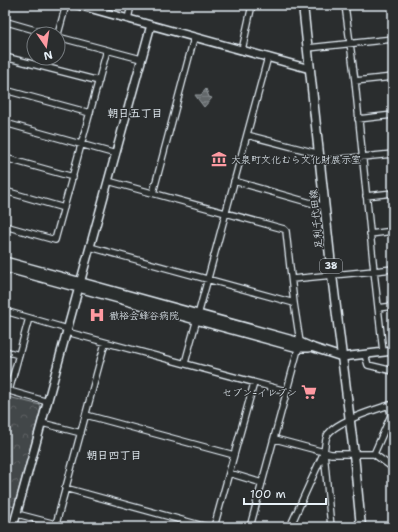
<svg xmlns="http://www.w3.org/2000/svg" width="398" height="532" font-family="'Shantell Sans','Klee One',sans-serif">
	<defs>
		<pattern id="park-crowns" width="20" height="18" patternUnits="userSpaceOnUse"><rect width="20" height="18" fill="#424648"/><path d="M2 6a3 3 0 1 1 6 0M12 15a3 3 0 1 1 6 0" fill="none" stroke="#5d6163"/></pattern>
		<pattern id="water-rules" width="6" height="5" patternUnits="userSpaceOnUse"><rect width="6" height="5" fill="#63686b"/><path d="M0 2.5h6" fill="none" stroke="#797e81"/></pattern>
	</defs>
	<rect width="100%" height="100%" fill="#2a2d2e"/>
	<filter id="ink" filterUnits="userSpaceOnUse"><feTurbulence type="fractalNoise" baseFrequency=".025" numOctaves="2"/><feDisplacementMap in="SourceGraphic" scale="8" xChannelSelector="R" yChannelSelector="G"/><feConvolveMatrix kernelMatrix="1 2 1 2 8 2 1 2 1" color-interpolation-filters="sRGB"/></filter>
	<g filter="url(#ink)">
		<path fill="url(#park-crowns)" stroke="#959ca0" d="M5,396L40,405L41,408L14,507L5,504Z"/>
		<path fill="url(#water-rules)" stroke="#989fa3" d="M206,89L209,97L212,98L204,107L195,95H201Z"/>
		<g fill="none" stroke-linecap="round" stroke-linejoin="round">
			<defs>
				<path id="street" d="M345,5L355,81L374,271L393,269
					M128,19L131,5
					M5,28L7,22L49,34
					M58,34L66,5
					M58,37L141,59
					M308,48L393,39
					M242,50L252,5
					M5,57L99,81
					M355,81L393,77
					M5,90L90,113
					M358,119L393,115
					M5,123L116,154
					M247,135L320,154
					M5,158L73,177
					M321,161L393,154
					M108,181L284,229L286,231L294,303L300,342L250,527
					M234,181L325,207
					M5,191L64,208
					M153,193L194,38
					M366,196L393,193
					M5,226L55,240L107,50
					M370,234L393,231
					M90,247L294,303
					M292,279L374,271L383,352
					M378,308L393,306
					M5,311L64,328
					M67,332L286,391
					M5,351L19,355
					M365,355L368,365L393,371
					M185,363L268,57
					M6,390L48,402
					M9,391L29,318
					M86,415L234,455
					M42,423L81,433
					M275,439L324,452L290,527
					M324,452C325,447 325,439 328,434C337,421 374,410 389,405L391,415L374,454
					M229,473L262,483
					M65,488L207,527
					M17,514L67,527
					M56,524L105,343
					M214,527L254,383
					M331,527L324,452L331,454H374L393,468"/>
				<path id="secondary" d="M78,5L310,69
					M5,261L300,342L314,348L342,357L393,351
					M5,268L298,348H309
					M13,527L151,25"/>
				<path id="primary" d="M303,5L332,275L354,454L361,527"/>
			</defs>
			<use href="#street" stroke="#e8f1f8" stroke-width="8"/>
			<use href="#secondary" stroke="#e8f1f8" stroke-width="10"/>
			<use href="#primary" stroke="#e8f1f8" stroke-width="11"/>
			<use href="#street" stroke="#2a2d2e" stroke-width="5.5"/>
			<use href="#secondary" stroke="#2a2d2e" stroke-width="7"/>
			<use href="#primary" stroke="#2a2d2e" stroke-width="8"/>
		</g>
	</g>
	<defs>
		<symbol id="museum-bare" viewBox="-9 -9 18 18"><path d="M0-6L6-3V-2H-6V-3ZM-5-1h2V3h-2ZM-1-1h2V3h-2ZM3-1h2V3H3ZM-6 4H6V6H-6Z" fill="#ff9aa2" stroke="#2a2d2e" stroke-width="2.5" paint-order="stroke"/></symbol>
		<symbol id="hospital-bare" viewBox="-9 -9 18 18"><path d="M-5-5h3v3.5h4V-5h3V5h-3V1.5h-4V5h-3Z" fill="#ff9aa2" stroke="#2a2d2e" stroke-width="2.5" paint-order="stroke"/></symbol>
		<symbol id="supermarket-bare" viewBox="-9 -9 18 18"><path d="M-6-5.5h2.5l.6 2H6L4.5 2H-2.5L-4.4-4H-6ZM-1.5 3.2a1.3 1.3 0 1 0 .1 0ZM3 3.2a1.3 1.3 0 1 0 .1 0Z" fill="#ff9aa2" stroke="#2a2d2e" stroke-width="2.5" paint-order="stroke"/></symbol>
	</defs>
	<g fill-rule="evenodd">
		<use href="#museum-bare" x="208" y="148" width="22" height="22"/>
		<use href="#hospital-bare" x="86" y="304" width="22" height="22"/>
		<use href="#supermarket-bare" x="298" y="381" width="22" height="22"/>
	</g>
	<g text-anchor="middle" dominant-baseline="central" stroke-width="3" stroke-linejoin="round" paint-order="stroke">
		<rect fill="#2a2d2e" stroke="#afb6bb" stroke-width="1" x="320" y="259" width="22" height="14" rx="3"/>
		<g font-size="9" font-weight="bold" fill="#e8f1f8">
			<text x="331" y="266">38</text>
		</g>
		<g font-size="10" fill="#e8f1f8" stroke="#2a2d2e" text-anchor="start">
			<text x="231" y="159">大泉町文化むら文化財展示室</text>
			<text x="109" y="315">徹裕会蜂谷病院</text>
			<text x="297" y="392" text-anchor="end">セブン-イレブン</text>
		</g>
		<g font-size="10" fill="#e8f1f8" stroke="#2a2d2e">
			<text transform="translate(316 219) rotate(-96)">足利千代田線</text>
		</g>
		<g font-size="11" font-weight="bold" fill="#e8f1f8" stroke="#2a2d2e">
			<text x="135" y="113">朝日五丁目</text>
			<text x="114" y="455">朝日四丁目</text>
		</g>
	</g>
	<rect width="398" height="532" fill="none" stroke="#2a2d2e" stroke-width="20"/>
	<rect x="10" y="10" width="378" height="512" fill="none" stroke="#e8f1f8" stroke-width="1.5" filter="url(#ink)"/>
	<g transform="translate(46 46) rotate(167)"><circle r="19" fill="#2a2d2e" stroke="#767b7f"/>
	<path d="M0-3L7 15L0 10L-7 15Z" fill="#ff9aa2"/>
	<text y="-6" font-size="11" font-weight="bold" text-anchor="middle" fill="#e8f1f8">N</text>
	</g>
	<path d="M244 498v6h82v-6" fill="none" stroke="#e8f1f8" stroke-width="2"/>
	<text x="250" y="498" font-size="12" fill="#e8f1f8" stroke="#2a2d2e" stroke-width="3" paint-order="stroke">100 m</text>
</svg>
